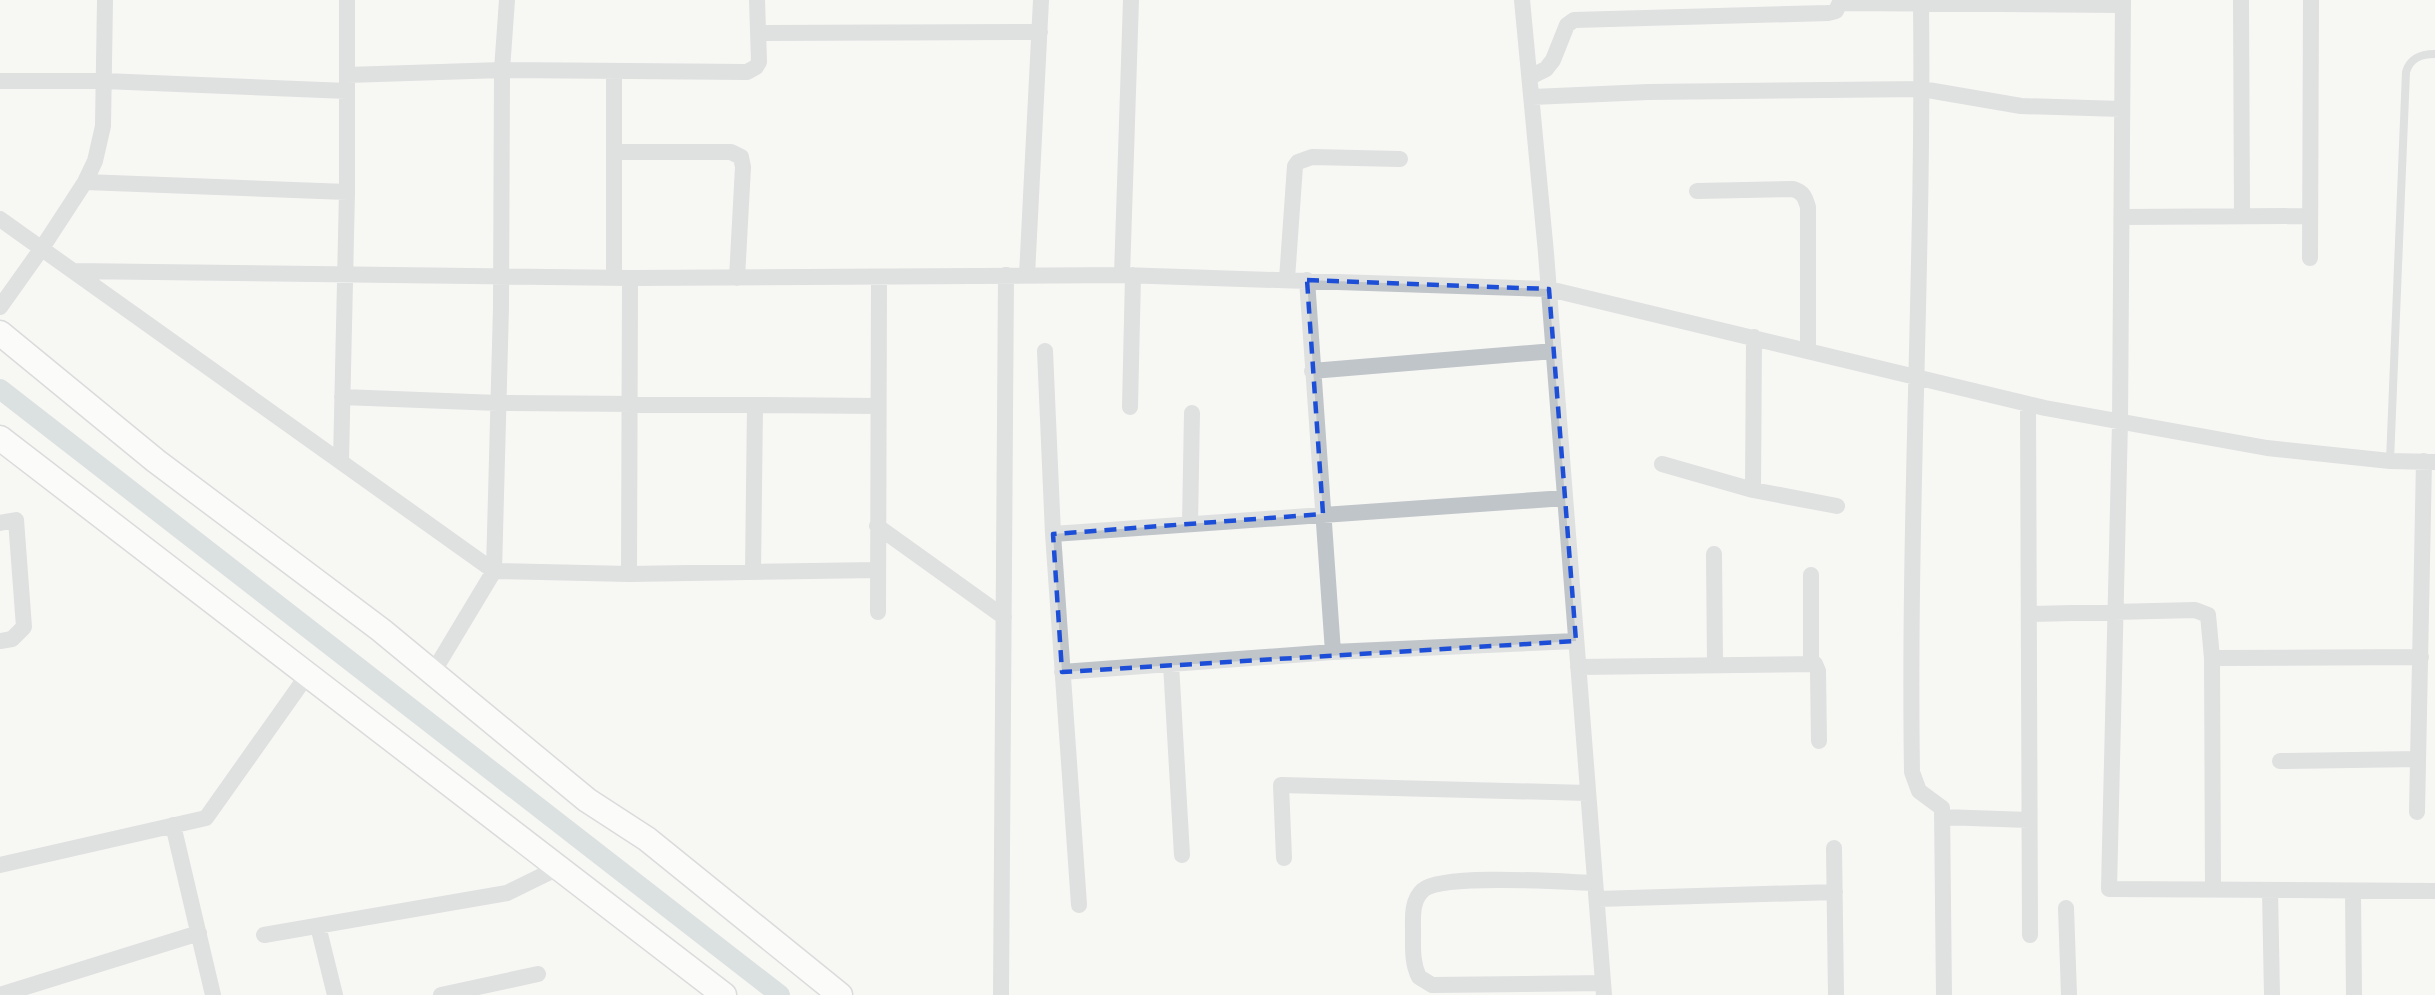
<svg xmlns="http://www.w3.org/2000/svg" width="2435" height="995" font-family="Helvetica,sans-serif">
	<rect width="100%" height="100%" fill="#f7f7f4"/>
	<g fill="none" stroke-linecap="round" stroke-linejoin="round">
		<path stroke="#b9c4c9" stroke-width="20" d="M0,389L780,995"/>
		<defs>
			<path id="secondary" d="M0,333L156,461L381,630L587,800L647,839L840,995
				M0,438L724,995"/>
		</defs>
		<use href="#secondary" stroke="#b5babf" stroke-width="27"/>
		<path stroke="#c0c5c9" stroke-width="8" d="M2390,461L2406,72C2410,58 2421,54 2435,54"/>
		<path stroke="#c0c5c9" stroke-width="16" d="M507,0L502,70L501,307L494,571L629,574L876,570
			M1522,0L1546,253L1604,995
			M2123,0L2120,422L2109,889L2435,891
			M2241,0L2242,216
			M1921,2C1924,259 1908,515 1912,772L1919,791L1942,808L1944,995
			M1841,3L2123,5
			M759,33L1040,32
			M347,75L502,70L747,72L756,67L759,62L757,0
			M1530,77L1546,69L1553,60L1567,25L1574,20L1828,13L1836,11L1841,0
			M0,81H104L347,91
			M1532,97L1648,92L1922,89L2021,106L2122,109
			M614,152H731L741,157L743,167L737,278
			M85,182L347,192V0
			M1697,191L1793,189C1803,192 1805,197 1808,207V351
			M2122,217L2310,216
			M0,219L494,571L432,674
			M2310,258L2311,0
			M73,271L630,278L1122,275L1549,289L2045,408L2267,448L2390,461L2435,462
			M1027,275L1041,0
			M1122,275L1131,0
			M614,278V71
			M1287,279L1295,166L1298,162L1312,157L1400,159
			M1307,280L1333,652
			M0,307L42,248L85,182L95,161L103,126L105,0
			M1045,351L1053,534L1079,905
			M1312,371L1554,351
			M342,397L498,403L878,406
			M2028,404L2030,935
			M1130,407L1133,275
			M341,460L347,192
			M1662,464L1753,490L1837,506
			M1753,490L1754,337
			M0,523L16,520L24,627L12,639L0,641
			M1190,524L1192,413
			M877,526L1004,617
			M1053,534L1565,498
			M1714,554L1715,664
			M753,572L755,405
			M629,574L630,278
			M878,612L879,277
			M2029,614L2195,610L2208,615L2212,658L2213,889
			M2212,658L2421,657
			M1811,663V575
			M1171,664L1182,855
			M1578,667L1815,664L1818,671L1819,741
			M1062,672L1333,652L1576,641
			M2280,761L2418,759
			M2417,812L2424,461
			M1942,817L2029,820
			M173,825L213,995
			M1834,848L1836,995
			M1284,858L1281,785L1588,793
			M0,865L206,818L308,674
			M1595,883C1564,882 1443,873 1423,890C1411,901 1413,918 1413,932C1413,948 1412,963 1419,977L1432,985L1603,983
			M2270,890L2272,995
			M2353,891L2354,995
			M1597,899L1835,892
			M2066,908L2069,995
			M318,926L335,995
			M264,935L507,893L560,867
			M0,995L199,933
			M441,995L538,974
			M1001,995L1006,275"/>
		<use href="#secondary" stroke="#fff" stroke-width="24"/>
	</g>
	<path d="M0 0H2435V995H0ZM1307,280L1549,289L1576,641L1062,672L1053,534L1323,514Z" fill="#f7f7f4" fill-opacity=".55" fill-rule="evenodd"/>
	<path fill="none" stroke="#1d4ed8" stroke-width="4.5" stroke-dasharray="12 8" stroke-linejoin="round" d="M1307,280L1549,289L1576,641L1062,672L1053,534L1323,514Z"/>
</svg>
